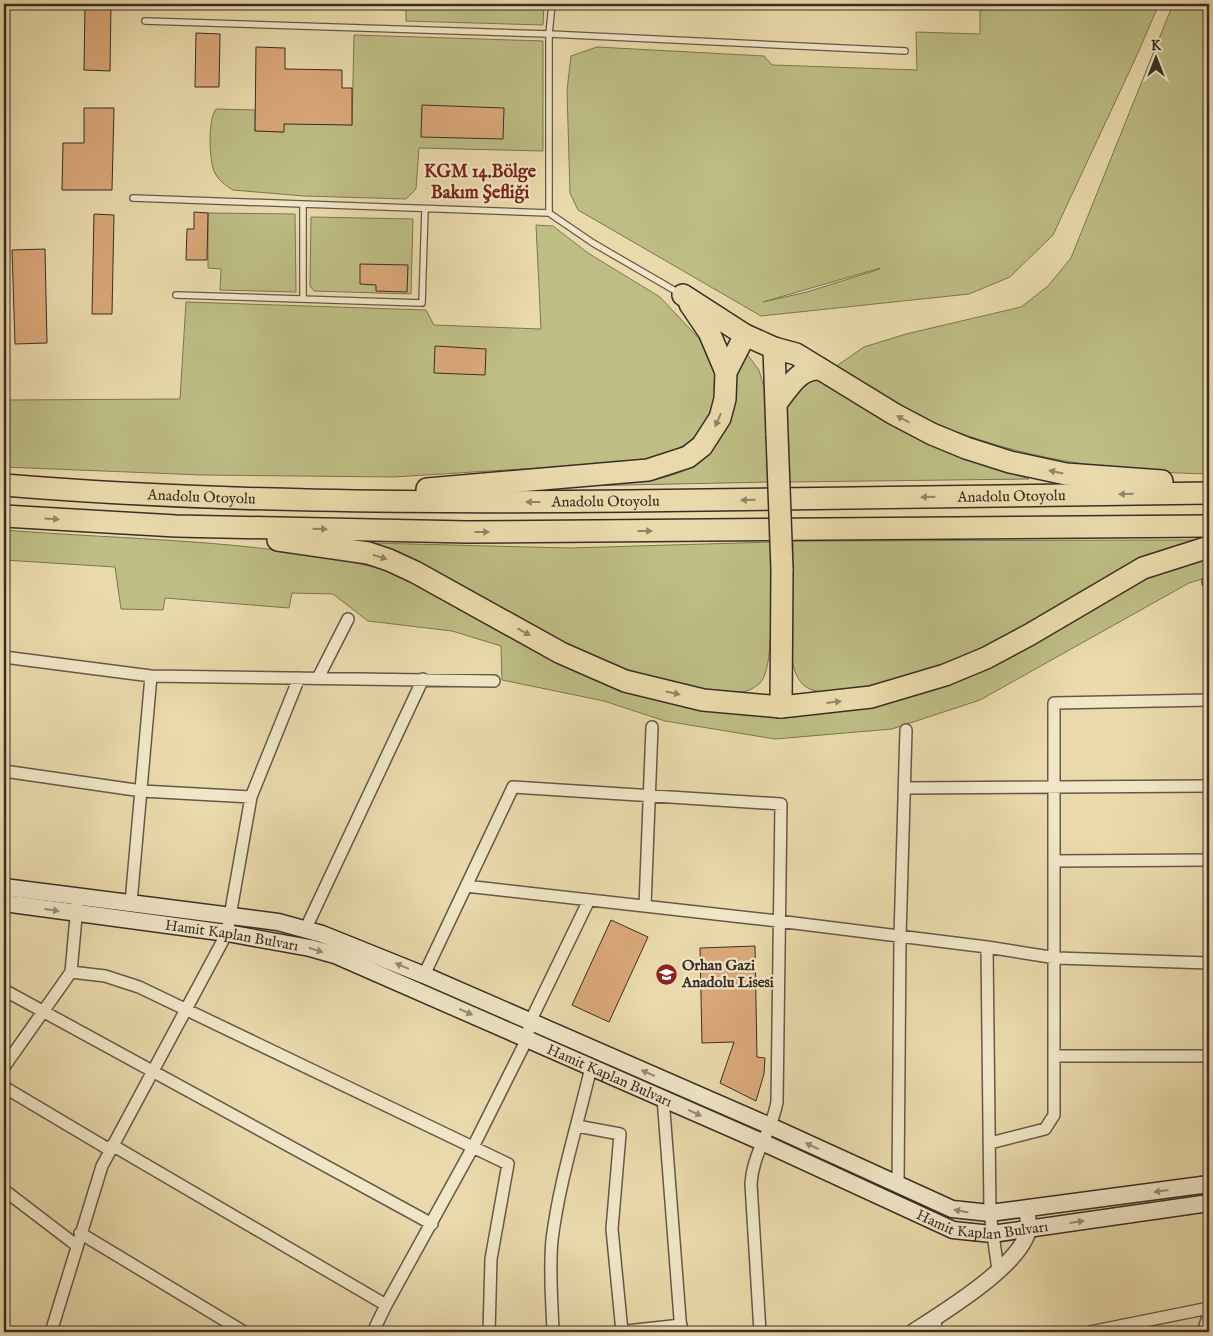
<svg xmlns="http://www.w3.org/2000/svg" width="1213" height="1336" font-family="'IM FELL English',serif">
	<rect width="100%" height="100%" fill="#eadaab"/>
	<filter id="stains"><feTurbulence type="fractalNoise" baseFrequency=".004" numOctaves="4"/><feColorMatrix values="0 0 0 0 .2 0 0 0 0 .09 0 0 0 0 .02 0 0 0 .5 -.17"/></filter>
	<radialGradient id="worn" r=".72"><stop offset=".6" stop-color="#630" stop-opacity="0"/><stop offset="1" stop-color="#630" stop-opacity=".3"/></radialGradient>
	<path fill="#bdbd84" stroke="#7c7556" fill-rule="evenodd" d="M315,4H544L543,25L406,21V10L315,8Z
		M998,4H1159L1137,55L1053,235L1010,277L969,294L761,316L578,210L570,193L567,90L571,56L597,47L764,56L772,65L917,70L916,32L980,34V11ZM880,269L807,292L763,302L880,268Z
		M1173,4H1209V474C1122,472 1035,462 952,430C911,415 873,389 835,367L864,347L906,334L1021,307L1048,286L1071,258Z
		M354,35L543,41V151L419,148L416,189L406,199L304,196L233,190C226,186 217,179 214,171C209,158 208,119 216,109L255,110V131L283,132L284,123L352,125Z
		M4,114L8,400L180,399L186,302L426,310L434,325L541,329L536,225L553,226L588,253L660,297L705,345L714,365L716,385L713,404L703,428L689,442L668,455L636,462L393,477L202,475L4,467Z
		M208,213L295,214L296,292L220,290L221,269L208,268Z
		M311,217L413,219L411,294L314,291L310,286Z
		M747,354L759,370L766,394L770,482L579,486C627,482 700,487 721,433C727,417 725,397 731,381C735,372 742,363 747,354Z
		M822,377L977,463L1029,479L790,482C788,461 780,401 796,386C802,381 814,379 822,377Z
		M4,530C127,540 253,539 374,567L376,563L628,690L887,701L1139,579L1209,553V577L1189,583L980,700L892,729L775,739L665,721L604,701L502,680L501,646L452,631L368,621L333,594L292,593L289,608L165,598L163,610L121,609L115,567L4,560Z
		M1193,540C1178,546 1161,549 1146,556C1049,607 960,680 847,690C833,691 819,695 806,687C796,680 794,668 791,657L793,541Z
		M772,542C771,568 776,669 760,683C745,697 725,693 706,691C619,681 542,634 468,591C447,579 427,565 405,555C394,550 382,547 370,543L570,548Z"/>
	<path fill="#daa879" stroke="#3a2d28" d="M85,4H111L110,71L84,70Z
		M196,33L220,34L219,87H195Z
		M256,47L285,48V69L342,70V88H352V125L284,124V132L255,131Z
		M422,105L504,108L503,139L421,137Z
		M84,108H114L112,190H62L63,143H84Z
		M194,212L208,213L207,260H186L187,229H194Z
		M94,214L114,215L112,314H92Z
		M45,249L47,343L15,344L12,250Z
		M360,264L408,265L407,292L376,291V285L360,284Z
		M435,346L486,349L485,375L434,373Z
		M611,920L648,937L609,1022L572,1005Z
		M755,946L757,1057L765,1058L764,1074L756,1101L720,1083L734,1042L702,1043L700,948Z"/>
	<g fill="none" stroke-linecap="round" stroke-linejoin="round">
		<defs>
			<path id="service" d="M552,4L549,34V213L593,243L679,293
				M145,21L549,34L905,51
				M133,198L549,213
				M303,205V299
				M176,295L422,303L425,209"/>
			<path id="minor" d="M1208,582H1209
				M4,657L151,676L494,681
				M318,678L348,619
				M4,771L142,791L251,797
				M906,788L1209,786
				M1055,861L1209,860
				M466,886L778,921L987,947L1056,958L1209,963
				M131,903L151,676
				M645,906L652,727
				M306,928L423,679
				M987,947L990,1213L998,1270
				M71,972L105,976L139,987L508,1164L491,1259L489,1332
				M424,975L513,787L781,804L777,1102C772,1132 753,1151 751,1184L760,1332
				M4,990L432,1224
				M1055,1056H1209
				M4,1067L71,972L77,906
				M4,1087L110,1150
				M663,1098L681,1332
				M577,1126L620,1134L612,1229L622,1332
				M990,1143L1045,1129L1054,1115V703L1209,700
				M112,1145L386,1305
				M898,1186L900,937L906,730
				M4,1190L76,1245
				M80,1233L244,1332
				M935,1318L936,1332
				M51,1332L102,1166L227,933L251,797L299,678
				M373,1332L386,1305L473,1147L527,1039L530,1022L589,900
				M553,1332C552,1301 549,1271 552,1240C559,1182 578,1124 591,1067
				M618,1332L681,1325
				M1090,1332L1209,1308
				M1203,1332L1209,1314"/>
			<path id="tertiary" d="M913,1332C944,1312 1009,1272 1025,1239C1030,1230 1028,1219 1027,1209"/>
			<g id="secondary">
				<path d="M4,887L278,922L322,934L424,975L770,1126L952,1209L990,1213L1209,1184"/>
				<path id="s1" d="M4,903L227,933L310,948L335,955L762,1142L953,1230L992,1234L1209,1203"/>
			</g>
			<g id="motorway">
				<path d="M683,295L745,335L774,348L796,354L894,414L932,434L966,448L1010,462L1066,474L1162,481"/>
				<path d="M690,304L709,332L726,372"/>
				<path d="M774,348L777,435"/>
				<path d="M778,401C790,386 799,368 820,369"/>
				<path id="s2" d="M4,485C211,502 419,503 628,501C821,499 1015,496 1209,493"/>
				<path d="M427,489L648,470L688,457L702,446L720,418L725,399L726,372L745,335"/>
				<path d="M4,516L176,526L467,532L1209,526"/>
				<path d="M278,540L368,553L389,560L415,572L561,653L625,681L703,700L781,707L871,697L945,675L986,658L1029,635L1143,568L1209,547"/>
				<path d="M781,707L782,569"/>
			</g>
		</defs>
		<use href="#service" stroke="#665849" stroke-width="8"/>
		<use href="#minor" stroke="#665849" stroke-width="14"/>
		<use href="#tertiary" stroke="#665849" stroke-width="18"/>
		<use href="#secondary" stroke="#3a2d28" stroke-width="19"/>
		<use href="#motorway" stroke="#3a2d28" stroke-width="24"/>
		<use href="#service" stroke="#f1e7c8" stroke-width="5.5"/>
		<use href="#minor" stroke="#f1e7c8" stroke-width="11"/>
		<use href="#tertiary" stroke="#f1e7c8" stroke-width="15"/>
		<use href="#secondary" stroke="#f1e7c8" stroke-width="16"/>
		<use href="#motorway" stroke="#eadaab" stroke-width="21"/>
		<defs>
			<path id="motorway-bridge" d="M777,435L782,569"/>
		</defs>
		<use href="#motorway-bridge" stroke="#3a2d28" stroke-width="24" stroke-linecap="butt"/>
		<use href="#motorway-bridge" stroke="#eadaab" stroke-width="21"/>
	</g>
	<defs><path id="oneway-solid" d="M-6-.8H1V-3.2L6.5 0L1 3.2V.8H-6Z" transform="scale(1.25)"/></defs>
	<g fill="#92846a">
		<use href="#oneway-solid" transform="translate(903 419) rotate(-152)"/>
		<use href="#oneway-solid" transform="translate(718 420) rotate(114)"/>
		<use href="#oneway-solid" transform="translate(1056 472) rotate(-168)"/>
		<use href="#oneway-solid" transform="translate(1126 494) rotate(179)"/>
		<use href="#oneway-solid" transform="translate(928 497) rotate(179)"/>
		<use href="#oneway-solid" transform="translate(748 500) rotate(179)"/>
		<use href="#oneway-solid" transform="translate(533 502) rotate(180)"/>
		<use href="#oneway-solid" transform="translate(52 519) rotate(4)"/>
		<use href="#oneway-solid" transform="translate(320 529) rotate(1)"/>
		<use href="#oneway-solid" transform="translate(645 531)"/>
		<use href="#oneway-solid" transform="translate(482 532)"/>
		<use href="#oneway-solid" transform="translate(380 557) rotate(18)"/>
		<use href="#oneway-solid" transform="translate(524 632) rotate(29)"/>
		<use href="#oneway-solid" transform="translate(673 693) rotate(12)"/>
		<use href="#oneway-solid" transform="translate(834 702) rotate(-7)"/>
	</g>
	<g fill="#968a78">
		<use href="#oneway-solid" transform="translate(52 910) rotate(8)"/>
		<use href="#oneway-solid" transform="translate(316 950) rotate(17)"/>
		<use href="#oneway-solid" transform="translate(402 966) rotate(-157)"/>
		<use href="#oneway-solid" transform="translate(466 1012) rotate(24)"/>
		<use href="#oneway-solid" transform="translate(648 1073) rotate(-156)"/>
		<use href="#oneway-solid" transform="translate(695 1113) rotate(24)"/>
		<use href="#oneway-solid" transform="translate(812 1146) rotate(-155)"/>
		<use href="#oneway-solid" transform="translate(1161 1191) rotate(172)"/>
		<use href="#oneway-solid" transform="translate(961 1211) rotate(-169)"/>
		<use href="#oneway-solid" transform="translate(1077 1222) rotate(-8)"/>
	</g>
	<defs>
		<symbol id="school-disc" viewBox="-11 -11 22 22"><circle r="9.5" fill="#8f2418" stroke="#f1e7c8"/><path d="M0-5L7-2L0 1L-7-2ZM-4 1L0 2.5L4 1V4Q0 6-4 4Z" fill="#fff"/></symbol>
	</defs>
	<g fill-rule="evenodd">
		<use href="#school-disc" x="654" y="962" width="25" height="25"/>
	</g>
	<g text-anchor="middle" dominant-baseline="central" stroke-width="4.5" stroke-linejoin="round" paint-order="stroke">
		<g font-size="15" fill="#3a2d28" stroke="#f1e7c8">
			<text stroke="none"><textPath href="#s2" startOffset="1008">Anadolu Otoyolu</textPath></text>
			<text stroke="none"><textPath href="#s2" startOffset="198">Anadolu Otoyolu</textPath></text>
			<text stroke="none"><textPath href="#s2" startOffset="602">Anadolu Otoyolu</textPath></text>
			<text stroke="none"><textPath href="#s1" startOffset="230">Hamit Kaplan Bulvarı</textPath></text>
			<text stroke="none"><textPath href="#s1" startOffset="635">Hamit Kaplan Bulvarı</textPath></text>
			<text stroke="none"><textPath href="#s1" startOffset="1040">Hamit Kaplan Bulvarı</textPath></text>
		</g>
		<g font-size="15" font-weight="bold" fill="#3a2d28" stroke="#f1e7c8" text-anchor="start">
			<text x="682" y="965">Orhan Gazi<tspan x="682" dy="17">Anadolu Lisesi</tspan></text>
		</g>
		<g font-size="18" font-weight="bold" fill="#7a1f14" stroke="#f1e7c8">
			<text x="480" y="172">KGM 14.Bölge<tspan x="480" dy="21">Bakım Şefliği</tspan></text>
		</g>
	</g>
	<rect width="1213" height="1336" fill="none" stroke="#eadaab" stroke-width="20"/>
	<rect x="5" y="5" width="1203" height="1326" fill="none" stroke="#3a2d28" stroke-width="2.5"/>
	<rect x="10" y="10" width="1193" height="1316" fill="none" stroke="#3a2d28"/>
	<g transform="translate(1156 58)" stroke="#f1e7c8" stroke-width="4" paint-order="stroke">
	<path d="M0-4L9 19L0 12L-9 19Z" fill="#3a2d28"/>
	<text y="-8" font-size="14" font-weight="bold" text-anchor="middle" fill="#3a2d28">K</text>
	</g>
	<rect width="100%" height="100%" filter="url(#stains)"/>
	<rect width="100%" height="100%" fill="url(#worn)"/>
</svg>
